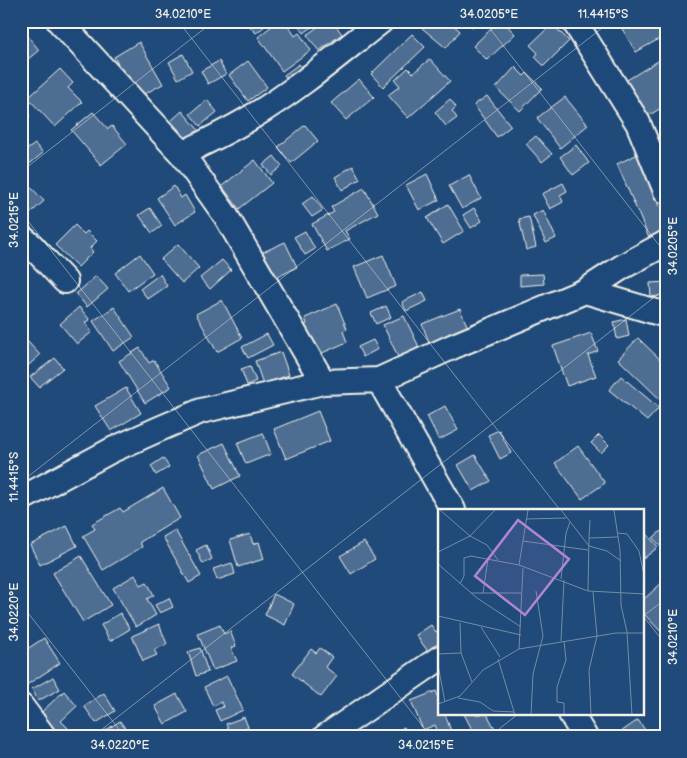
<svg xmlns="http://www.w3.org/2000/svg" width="687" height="758" font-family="'Balsamiq Sans',sans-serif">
	<rect width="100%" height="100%" fill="#1f4a7a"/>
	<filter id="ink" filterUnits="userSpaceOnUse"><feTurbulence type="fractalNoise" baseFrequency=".02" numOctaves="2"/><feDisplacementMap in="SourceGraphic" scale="10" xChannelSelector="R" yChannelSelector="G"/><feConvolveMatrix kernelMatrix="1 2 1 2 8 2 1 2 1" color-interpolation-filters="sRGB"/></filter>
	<g filter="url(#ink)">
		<path fill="#4d6e92" stroke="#f4f1e8" d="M257,21H262L265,26L256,33L250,27Z
			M278,21H285L295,36L299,33L311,50L282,71L258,37Z
			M295,21H320L304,33Z
			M325,21H332L342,34L319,51L307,35Z
			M428,21H451L450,22L460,31L446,48L422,28Z
			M466,21H479L472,27Z
			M499,21H503L515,34L487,60L473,46Z
			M620,21H666V35L636,52L618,22Z
			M552,24L569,41L544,66L535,57L538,53L530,45Z
			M23,30L39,50L21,65V31Z
			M412,34L425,47L383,87L371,74Z
			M139,42L163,84L137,98L114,57Z
			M183,54L192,71L178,79L169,62Z
			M317,55L324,64L293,88L284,75L299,64L301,67Z
			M663,58L666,62V105L643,119L622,83Z
			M430,59L450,81L408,118L388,95L400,86L395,80L408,68L413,73Z
			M219,61L226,74L208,84L201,71Z
			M248,61L267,87L248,101L229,75Z
			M515,67L524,76L527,73L542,88L520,111L496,88Z
			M60,69L73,83L68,88L82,102L55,127L28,98Z
			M359,79L374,97L346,120L331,103Z
			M487,96L511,126L497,137L474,105Z
			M565,97L588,125L560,148L537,118Z
			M450,99L456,107L452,111L457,118L446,126L435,112Z
			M207,100L217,112L200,126L190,114Z
			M21,105L30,116L21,123Z
			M182,111L204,136L193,146L171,121Z
			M93,112L108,129L112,126L127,144L101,165L71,130Z
			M305,125L318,141L291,163L278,147Z
			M536,136L552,154L542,162L526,144Z
			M35,144L43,153L22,170L21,146L25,151Z
			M576,145L589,163L573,175L560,157Z
			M638,154L666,221V237L652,245L617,164Z
			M274,156L282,166L271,175L263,165Z
			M255,160L272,183L239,209L222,186Z
			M353,166L360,179L342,190L335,177Z
			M427,174L439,200L419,210L406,185Z
			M469,175L481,198L462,209L449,186Z
			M25,181L44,201L22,221L21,185Z
			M563,183L567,191L560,195L563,202L550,209L542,194Z
			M174,186L181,198L185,195L195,212L175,225L157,198Z
			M364,188L378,213L345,231L350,239L327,251L312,224L334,212L331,207Z
			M313,196L323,210L312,217L302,204Z
			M448,204L464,231L443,244L427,218Z
			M150,208L162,226L152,233L139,215Z
			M474,208L482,221L471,228L463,215Z
			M543,210L556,238L546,243L533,215Z
			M529,217L536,247L526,250L519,219Z
			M75,225L84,234L87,231L97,241L90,248L93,252L78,267L55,245Z
			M305,231L315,249L305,255L294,237Z
			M285,242L297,267L274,279L261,253Z
			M178,244L199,268L182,283L161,259Z
			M140,254L153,273L128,291L115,273Z
			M383,255L396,286L367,298L354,267Z
			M222,260L231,270L210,289L200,278Z
			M160,274L167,286L148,299L140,289Z
			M543,274L544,284L520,286V275Z
			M96,276L108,289L87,307L76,294Z
			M21,278L27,283L21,290Z
			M666,282V295L651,297L650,283Z
			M423,292L427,301L406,311L402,302Z
			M222,300L242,338L217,352L196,314Z
			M337,304L347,329L343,331L347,342L320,354L315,342L311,344L303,326L307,324L305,318Z
			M386,306L391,317L376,324L371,313Z
			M79,307L90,320L85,323L92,332L77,344L60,324Z
			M114,307L134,337L113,351L93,321Z
			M460,309L471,335L432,350L422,324Z
			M404,316L421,351L400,361L383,325Z
			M626,319L629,336L617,339L614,322Z
			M591,333L598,351L588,355L596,376L567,386L553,346Z
			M267,334L273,345L248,358L242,347Z
			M638,338L666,365V405L618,359Z
			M373,340L378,349L363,357L358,347Z
			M27,341L40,355L21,372V347Z
			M140,348L149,363L154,360L171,387L145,403L119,361Z
			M281,352L289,375L263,384L255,361Z
			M55,358L63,368L39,387L30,377Z
			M250,366L256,381L247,385L241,369Z
			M621,376L659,408L647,421L609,390Z
			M126,388L141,413L111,431L95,406Z
			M445,406L458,430L439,440L427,416Z
			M318,411L330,441L286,459L274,429Z
			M499,430L511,453L500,459L488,435Z
			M263,433L271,454L246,464L237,443Z
			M599,435L609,445L601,453L591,443Z
			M224,443L240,476L214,489L198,455Z
			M578,446L605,483L582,499L555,463Z
			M475,455L491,481L473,491L458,465Z
			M163,458L169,467L156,475L151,466Z
			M163,488L180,518L140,542L142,547L103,570L83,536L95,529L92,524L120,508L123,512Z
			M67,526L77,546L40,565L30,545Z
			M643,529L658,547L643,559Z
			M175,530L201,576L189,583L163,537Z
			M661,531L666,536V547L663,549L653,538Z
			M250,534L253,544L259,542L264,559L238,567L230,540Z
			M364,542L375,559L351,574L340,556Z
			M206,545L212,559L203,564L196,550Z
			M21,553L27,566L21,569Z
			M81,556L111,605L83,622L53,573Z
			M232,563L235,574L217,580L213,569Z
			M135,575L141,585L147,582L154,595L147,599L156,615L136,627L113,588Z
			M666,579V637L643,613V600Z
			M274,594L294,604L285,625L265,615Z
			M169,598L173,607L160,613L155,605Z
			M120,613L130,629L110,641L101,625Z
			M159,624L167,644L154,650L157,655L143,661L132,636Z
			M220,625L224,634L230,631L236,646L231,648L237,661L213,670L198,634Z
			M431,625L436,632L440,630V652L432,657L416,635Z
			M44,638L60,663L22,688L21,653Z
			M200,648L208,672L196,676L188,652Z
			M320,648L332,657L325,667L337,676L321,697L292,674L311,649L316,653Z
			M227,676L243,710L220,721L215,710L223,707L221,702L213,706L204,687Z
			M53,677L60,689L38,701L32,689Z
			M64,691L77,706L61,721L68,728L58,737H54L36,717Z
			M436,691L440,701V714H445L453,737H440L435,725L423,730L411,701Z
			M104,693L115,711L96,723L84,706Z
			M177,694L187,712L165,724L155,706Z
			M464,714H487L498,734L493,737H476Z
			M244,717L248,727L230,734L226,724Z
			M638,720L650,737H620L618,734Z
			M120,721L131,737H98L97,736Z
			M404,727L410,737H387Z"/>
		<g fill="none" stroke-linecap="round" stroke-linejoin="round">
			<defs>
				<path id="minor" d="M59,21L182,154L226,216L323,382
					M574,21L638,123L666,191
					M182,154C205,142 229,131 250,118C297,90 338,55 381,21
					M21,237L31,245L65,281
					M585,291L666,315
					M379,380L453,510
					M21,499L112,450L159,429L201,411L323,382L379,380L454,346L585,291L622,267L666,243
					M21,706L44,737
					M571,714L585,737
					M325,737L440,658"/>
			</defs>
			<use href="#minor" stroke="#f4f1e8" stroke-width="28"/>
			<use href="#minor" stroke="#1f4a7a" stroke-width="24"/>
		</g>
	</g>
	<path fill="none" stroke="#f4f1e8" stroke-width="1" stroke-opacity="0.45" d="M178,21L560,510M484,21L666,254M21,172L214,21M21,212L431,737M21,482L611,21M21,604L125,737M643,616L666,645M643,616L666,599M92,737L666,288M489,737L518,714"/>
	<g transform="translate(438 509)">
		<rect width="206" height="206" fill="#1f4a7a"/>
		<path fill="none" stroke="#748da6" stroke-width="1" d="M2,1L32,27L49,36L60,51M123,1L151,37L169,42L183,52M176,1L182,41L183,96L189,123L194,206M88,10L128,9M180,24L189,25L201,42L207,71M151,29L152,11M85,32L150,41M0,43L32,27L57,1M0,55L39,89L83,118M81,56L90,1M123,70L128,24L132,13M22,75L26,67V49L33,47L81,56L150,82L207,85M150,82L151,29L180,28M33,84H83M45,84L50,50M0,107L83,126M22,114L23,144M43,118L62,148M123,132L126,71M126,132L128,151L119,178V193L126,194V206M81,140L85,59M0,145L23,144L34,173M60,150L77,206M0,156L7,193M20,189L42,193L55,202L76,203M0,195L22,187L45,161L81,140L178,124H207M93,206L95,165L105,127L98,82M153,206L151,161L159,127L155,83"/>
		<path fill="#b185d1" fill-opacity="0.15" stroke="#b185d1" stroke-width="2.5" d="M80,11L131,50L87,106L37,67Z"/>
		<rect width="206" height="206" fill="none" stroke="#f4f1e8" stroke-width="2.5"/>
	</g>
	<rect width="687" height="758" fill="none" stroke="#1f4a7a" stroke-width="55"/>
	<rect x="28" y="28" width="632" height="702" fill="none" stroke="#f4f1e8" stroke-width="2"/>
	<g font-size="12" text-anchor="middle" fill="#f4f1e8">
		<text x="183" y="18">34.0210°E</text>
		<text x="489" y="18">34.0205°E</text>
		<text x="603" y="18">11.4415°S</text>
		<text transform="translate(14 220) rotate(-90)" y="4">34.0215°E</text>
		<text transform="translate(673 246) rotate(-90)" y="4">34.0205°E</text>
		<text transform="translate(14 477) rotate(-90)" y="4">11.4415°S</text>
		<text transform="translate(14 612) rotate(-90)" y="4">34.0220°E</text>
		<text transform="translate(673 637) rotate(-90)" y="4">34.0210°E</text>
		<text x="120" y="749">34.0220°E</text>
		<text x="426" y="749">34.0215°E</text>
	</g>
</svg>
